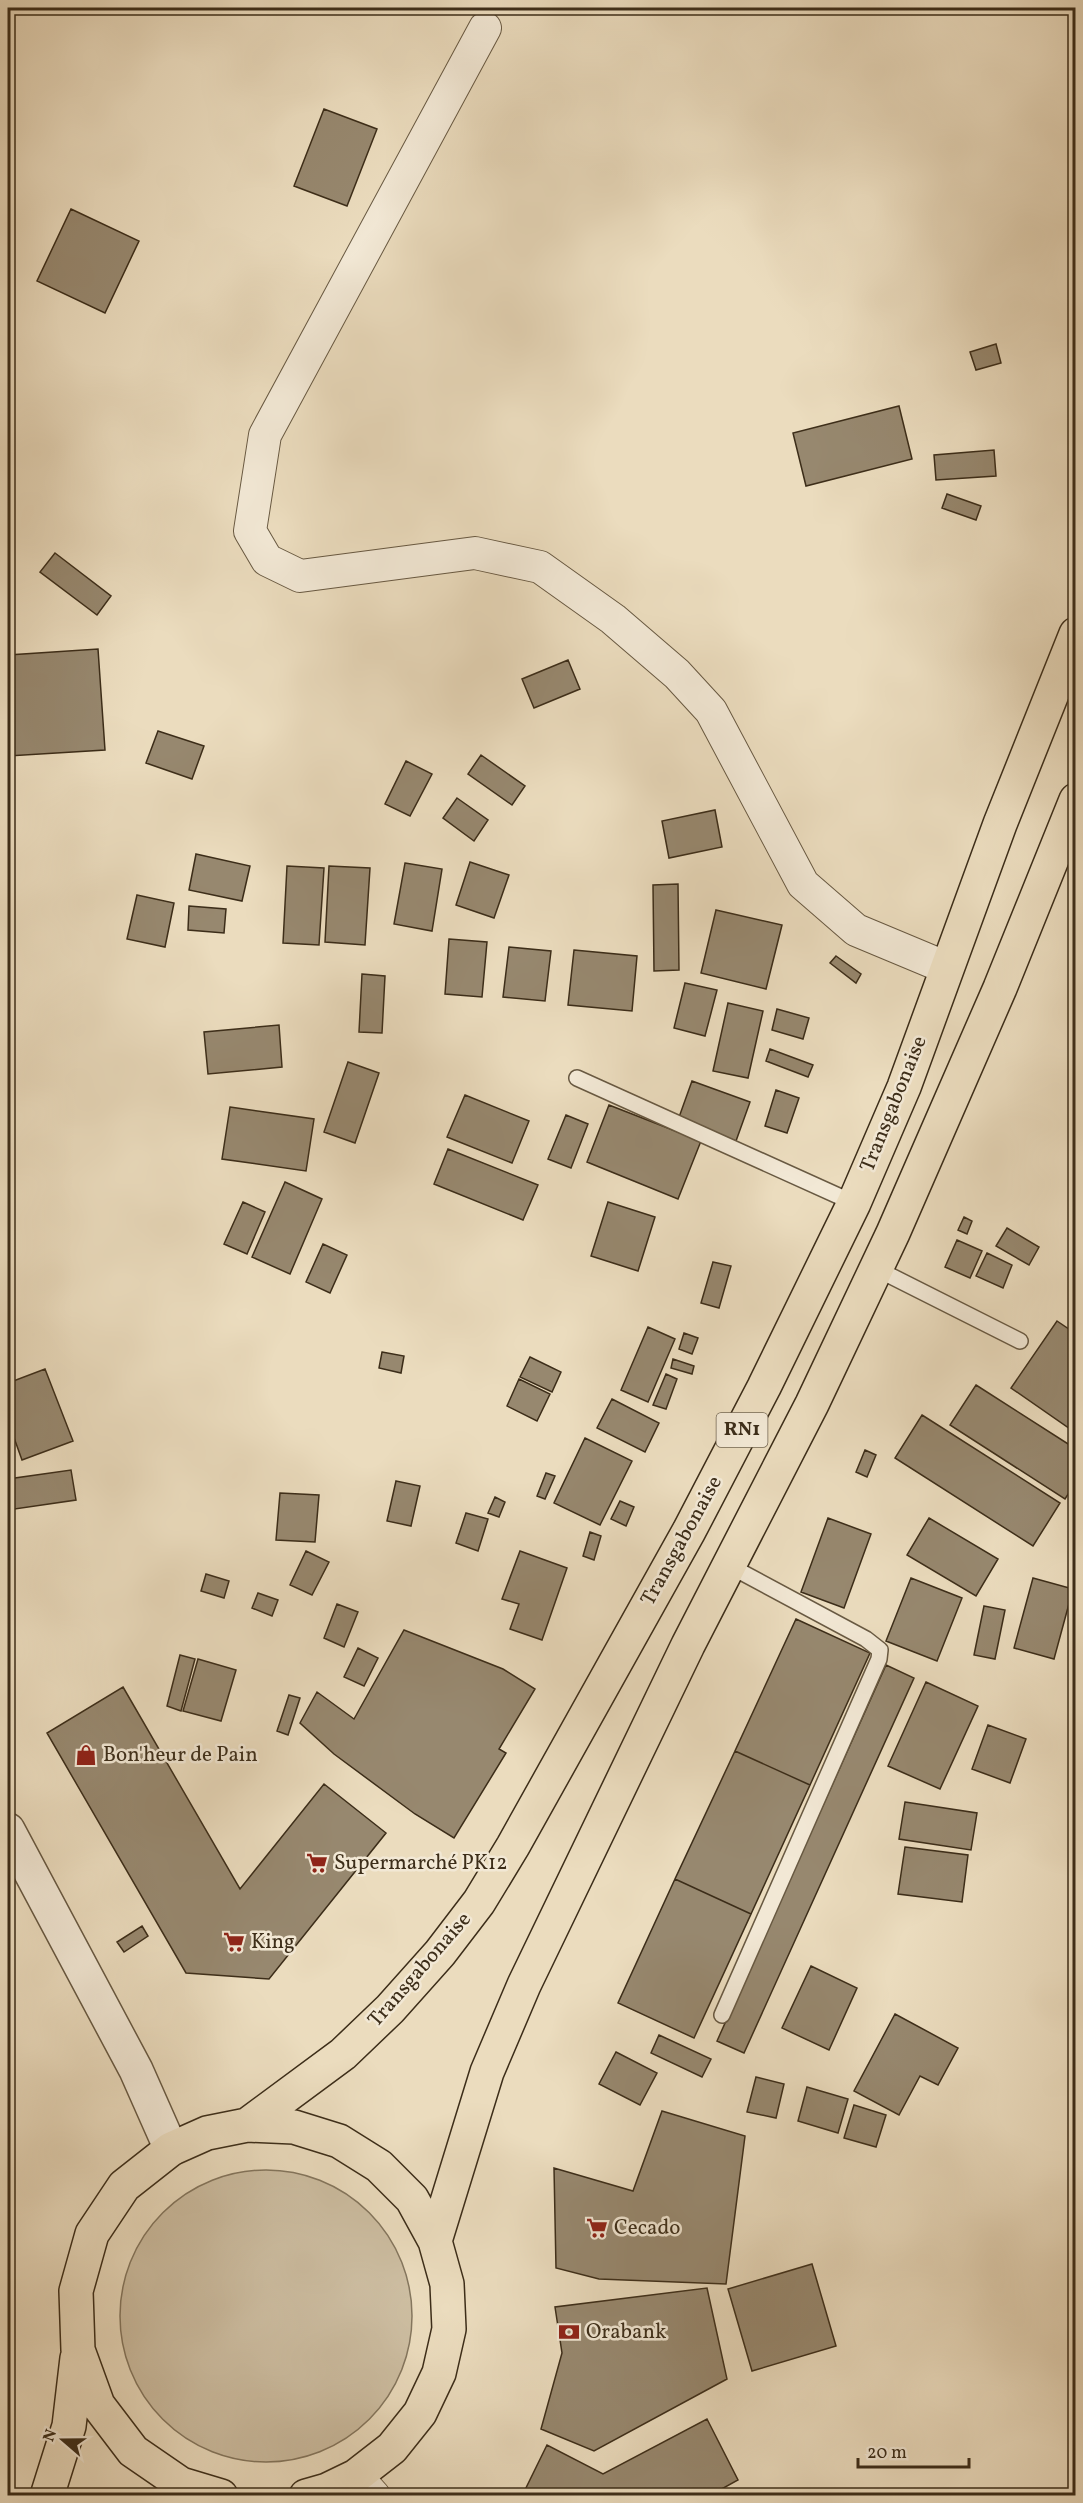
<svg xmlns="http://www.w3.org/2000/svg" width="1083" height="2503" font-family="Vollkorn,serif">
	<rect width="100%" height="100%" fill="#ebdcbe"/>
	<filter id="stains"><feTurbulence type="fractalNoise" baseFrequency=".00333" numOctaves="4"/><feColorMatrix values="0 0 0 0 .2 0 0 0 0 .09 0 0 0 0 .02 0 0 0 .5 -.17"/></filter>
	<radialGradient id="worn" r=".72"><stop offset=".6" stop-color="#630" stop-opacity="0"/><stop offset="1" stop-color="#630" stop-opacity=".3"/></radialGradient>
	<path fill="#cdbea2" stroke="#84765e" stroke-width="1.5" d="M120 2316a146 146 0 1 1 292 0a146 146 0 1 1-292 0Z"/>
	<path fill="#97886f" stroke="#3c2d19" stroke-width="1.5" d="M324,109L377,129L347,206L294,186Z
		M71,209L139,241L105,313L37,281Z
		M996,344L1001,363L976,370L970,352Z
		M899,406L912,459L806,486L793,433Z
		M994,450L996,476L936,480L934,455Z
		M947,494L981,506L976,520L942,508Z
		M55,553L111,596L97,615L40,572Z
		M98,649L105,750L8,756V655Z
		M568,660L580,689L534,708L522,679Z
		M158,731L204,746L192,779L146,763Z
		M481,755L525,786L512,805L468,774Z
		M406,761L432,774L410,816L385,804Z
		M457,798L488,820L474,841L443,818Z
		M715,810L722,847L669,858L662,821Z
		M196,854L250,866L242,901L189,890Z
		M470,862L509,875L494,918L456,905Z
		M405,863L442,869L432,931L394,924Z
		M287,866L324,868L319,945L283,943Z
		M329,866L370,868L365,945L325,942Z
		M678,884L679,970L654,971L653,885Z
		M137,895L174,903L165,947L127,939Z
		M189,906L226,909L224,933L188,930Z
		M716,910L782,925L766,989L701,973Z
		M449,939L487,942L482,997L445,994Z
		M509,947L551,951L545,1001L503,997Z
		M574,950L637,956L632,1011L568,1005Z
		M836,956L861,974L856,983L830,963Z
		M362,974L385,976L382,1033L359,1032Z
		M685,983L717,990L705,1036L674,1028Z
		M728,1003L763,1011L748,1078L713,1071Z
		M777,1009L809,1018L803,1039L772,1030Z
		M279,1025L282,1067L208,1074L204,1032Z
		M770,1049L813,1065L808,1077L766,1061Z
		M348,1062L379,1073L355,1143L324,1132Z
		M692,1081L750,1102L736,1141L678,1120Z
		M776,1090L799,1098L787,1133L765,1126Z
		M465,1095L529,1121L512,1163L447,1137Z
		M609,1105L701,1141L678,1199L587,1162Z
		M230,1107L314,1119L306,1171L222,1159Z
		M566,1115L588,1124L571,1168L548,1159Z
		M448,1149L538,1185L523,1220L434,1184Z
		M285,1182L322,1199L290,1274L252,1257Z
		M243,1202L265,1212L247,1254L224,1244Z
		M608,1202L655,1217L638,1271L591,1256Z
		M964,1217L972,1221L967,1234L958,1230Z
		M1007,1228L1039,1247L1029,1265L996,1246Z
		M957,1240L982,1251L970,1278L945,1267Z
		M323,1244L347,1255L330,1293L306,1282Z
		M987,1253L1012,1265L1003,1288L976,1276Z
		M713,1262L731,1266L719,1308L701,1303Z
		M1057,1321L1076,1334V1433L1011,1388Z
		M648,1327L675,1339L648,1402L621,1390Z
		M684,1333L698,1338L692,1354L679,1349Z
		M382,1352L404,1356L401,1373L379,1368Z
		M530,1357L561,1372L552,1392L520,1377Z
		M673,1359L694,1366L692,1374L671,1368Z
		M45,1369L73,1441L22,1460L8,1421V1383Z
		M666,1374L677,1379L666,1409L653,1405Z
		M519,1379L550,1394L537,1421L507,1406Z
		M976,1385L1076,1449V1482L1065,1499L950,1425Z
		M612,1399L659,1423L645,1452L597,1428Z
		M922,1415L1060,1503L1033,1546L895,1458Z
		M585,1438L632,1461L600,1525L554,1503Z
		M865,1450L876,1455L867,1477L856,1472Z
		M71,1470L76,1500L8,1510V1479Z
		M546,1473L555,1476L545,1499L537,1496Z
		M396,1481L420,1486L411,1526L387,1521Z
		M280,1493L319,1495L315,1542L276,1540Z
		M495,1497L505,1502L499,1517L488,1513Z
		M620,1501L634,1507L626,1526L611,1519Z
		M466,1513L488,1519L478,1551L456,1543Z
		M828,1518L871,1534L844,1608L801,1592Z
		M929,1518L998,1559L976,1596L907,1555Z
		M590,1532L601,1536L594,1560L583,1556Z
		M306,1551L329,1562L312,1595L290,1585Z
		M520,1551L567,1568L542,1640L510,1629L519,1604L502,1599Z
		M206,1574L229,1581L224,1598L201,1591Z
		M911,1578L962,1598L937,1661L886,1641Z
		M1033,1578L1073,1589L1054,1659L1014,1648Z
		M258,1593L278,1600L272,1616L252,1608Z
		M337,1604L358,1612L344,1647L324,1638Z
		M984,1606L1005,1610L995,1659L974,1655Z
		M796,1619L870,1653L810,1785L735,1751Z
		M404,1630L503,1669L535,1689L499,1749L506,1753L454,1838L415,1814L334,1754L300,1723L317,1692L354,1719Z
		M358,1648L378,1658L364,1686L344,1677Z
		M180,1655L195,1659L181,1711L167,1706Z
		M198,1659L236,1670L221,1721L183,1711Z
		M886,1665L914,1678L744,2053L717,2041Z
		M926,1682L978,1706L940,1789L888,1766Z
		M123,1687L240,1889L324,1784L386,1833L269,1979L186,1973L47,1733Z
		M289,1695L300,1698L288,1735L277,1731Z
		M988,1725L1026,1739L1010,1783L972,1769Z
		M735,1751L810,1785L751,1914L675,1879Z
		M905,1802L977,1813L971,1850L899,1839Z
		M905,1847L968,1855L962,1902L898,1894Z
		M675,1879L751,1914L694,2038L618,2003Z
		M142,1926L148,1936L124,1952L117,1942Z
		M811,1966L857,1988L829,2050L782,2028Z
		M895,2014L958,2048L938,2085L920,2076L899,2115L854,2091Z
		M659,2035L711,2059L702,2077L651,2053Z
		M616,2052L657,2073L640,2105L599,2084Z
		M756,2077L784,2084L776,2118L747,2112Z
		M807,2087L848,2099L838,2133L798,2121Z
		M854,2105L886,2115L876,2147L844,2138Z
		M662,2111L745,2136L726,2284L599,2279L556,2268L554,2168L633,2191Z
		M812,2264L836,2346L752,2371L728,2289Z
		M707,2288L727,2379L594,2451L541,2429L562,2353L555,2307Z
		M707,2419L738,2480L709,2496H522L547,2445L603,2474Z"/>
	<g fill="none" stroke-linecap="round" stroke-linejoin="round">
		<defs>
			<path id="service" d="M577,1078L854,1203
				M877,1269L1020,1341
				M722,2015L879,1659L880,1650L866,1639L728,1565"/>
			<path id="minor" d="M485,28L265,435L250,531L267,560L300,576L475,553L540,567L613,619L677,674L711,711L803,884L856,930L947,968
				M356,2476L374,2496"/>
			<path id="tertiary" d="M8,1830L136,2070L171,2149"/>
			<path id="trunk" d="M247,2125L343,2054L390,2009L440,1953L479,1902L513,1846L689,1531L764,1387L854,1203L904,1087L1000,824L1076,634
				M435,2241L487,2072L524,1985L688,1645L812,1404L893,1233L1000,988L1076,800
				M47,2496L69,2426L77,2358
				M221,2496L181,2484L133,2451L98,2405L78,2350L76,2291L92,2234L124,2186L171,2149L207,2133L247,2125L294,2127L339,2141L379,2166L412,2199L435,2241L447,2284L449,2329L439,2373L420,2413L392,2448L356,2476L327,2490L306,2496"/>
		</defs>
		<use href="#service" stroke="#685942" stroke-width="18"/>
		<use href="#minor" stroke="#685942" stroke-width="34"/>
		<use href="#tertiary" stroke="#685942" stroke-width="36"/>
		<use href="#trunk" stroke="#3c2d19" stroke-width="36"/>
		<use href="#service" stroke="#f2e8d5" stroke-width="15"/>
		<use href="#minor" stroke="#f2e8d5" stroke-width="32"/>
		<use href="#tertiary" stroke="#f2e8d5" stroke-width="33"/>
		<use href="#trunk" stroke="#ebdcbe" stroke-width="33"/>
	</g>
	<defs>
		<symbol id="shop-bare" viewBox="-9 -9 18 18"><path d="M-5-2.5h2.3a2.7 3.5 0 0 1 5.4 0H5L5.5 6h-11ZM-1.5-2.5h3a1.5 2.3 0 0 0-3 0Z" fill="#8f2418" stroke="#f2e8d5" stroke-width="2.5" paint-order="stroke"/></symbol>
		<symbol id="supermarket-bare" viewBox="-9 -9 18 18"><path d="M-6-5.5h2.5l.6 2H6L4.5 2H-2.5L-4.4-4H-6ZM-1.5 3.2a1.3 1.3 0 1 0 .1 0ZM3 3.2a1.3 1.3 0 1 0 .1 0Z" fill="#8f2418" stroke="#f2e8d5" stroke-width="2.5" paint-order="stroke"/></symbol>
		<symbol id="bank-bare" viewBox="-9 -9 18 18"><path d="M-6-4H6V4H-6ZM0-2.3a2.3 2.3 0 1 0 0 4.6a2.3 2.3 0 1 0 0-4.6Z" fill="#8f2418" stroke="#f2e8d5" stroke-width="2.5" paint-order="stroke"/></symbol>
	</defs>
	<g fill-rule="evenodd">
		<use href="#shop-bare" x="71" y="1740" width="30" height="30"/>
		<use href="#supermarket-bare" x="302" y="1848" width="30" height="30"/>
		<use href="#supermarket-bare" x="219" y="1927" width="30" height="30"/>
		<use href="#supermarket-bare" x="582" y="2213" width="30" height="30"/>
		<use href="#bank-bare" x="554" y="2317" width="30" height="30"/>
	</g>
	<g text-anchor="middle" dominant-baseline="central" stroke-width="5" stroke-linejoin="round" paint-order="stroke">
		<rect fill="#f2e8d5" stroke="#736551" stroke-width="1.5" x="716.5" y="1413" width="51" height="34" rx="4.5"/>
		<g font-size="20" font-weight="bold" fill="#3c2d19">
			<text x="742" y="1430">RN1</text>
		</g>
		<g font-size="21" fill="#3c2d19" stroke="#f2e8d5">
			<text transform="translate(894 1104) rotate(-68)">Transgabonaise</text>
			<text transform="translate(682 1541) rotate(-61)">Transgabonaise</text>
			<text transform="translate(420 1970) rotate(-49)">Transgabonaise</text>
		</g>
		<g font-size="21" fill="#3c2d19" stroke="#f2e8d5" text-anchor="start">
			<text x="103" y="1755">Bon'heur de Pain</text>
			<text x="334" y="1863">Supermarché PK12</text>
			<text x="251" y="1942">King</text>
			<text x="614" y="2228">Cecado</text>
			<text x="586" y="2332">Orabank</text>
		</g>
	</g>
	<rect width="1083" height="2503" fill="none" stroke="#ebdcbe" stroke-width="30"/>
	<rect x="9" y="9" width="1065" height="2485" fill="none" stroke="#3c2d19" stroke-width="3"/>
	<rect x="15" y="15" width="1053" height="2473" fill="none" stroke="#3c2d19" stroke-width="1.5"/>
	<g transform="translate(63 2440) rotate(290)" stroke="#f2e8d5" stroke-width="4.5" paint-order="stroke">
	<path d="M0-4.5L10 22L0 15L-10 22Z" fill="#3c2d19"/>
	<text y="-9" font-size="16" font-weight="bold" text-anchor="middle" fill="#3c2d19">N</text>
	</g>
	<path d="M858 2458v9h111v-9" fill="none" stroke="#3c2d19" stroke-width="3"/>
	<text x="867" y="2458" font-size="18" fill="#3c2d19" stroke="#f2e8d5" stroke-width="4.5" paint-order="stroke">20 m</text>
	<rect width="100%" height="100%" filter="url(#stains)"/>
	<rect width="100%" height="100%" fill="url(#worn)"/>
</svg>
